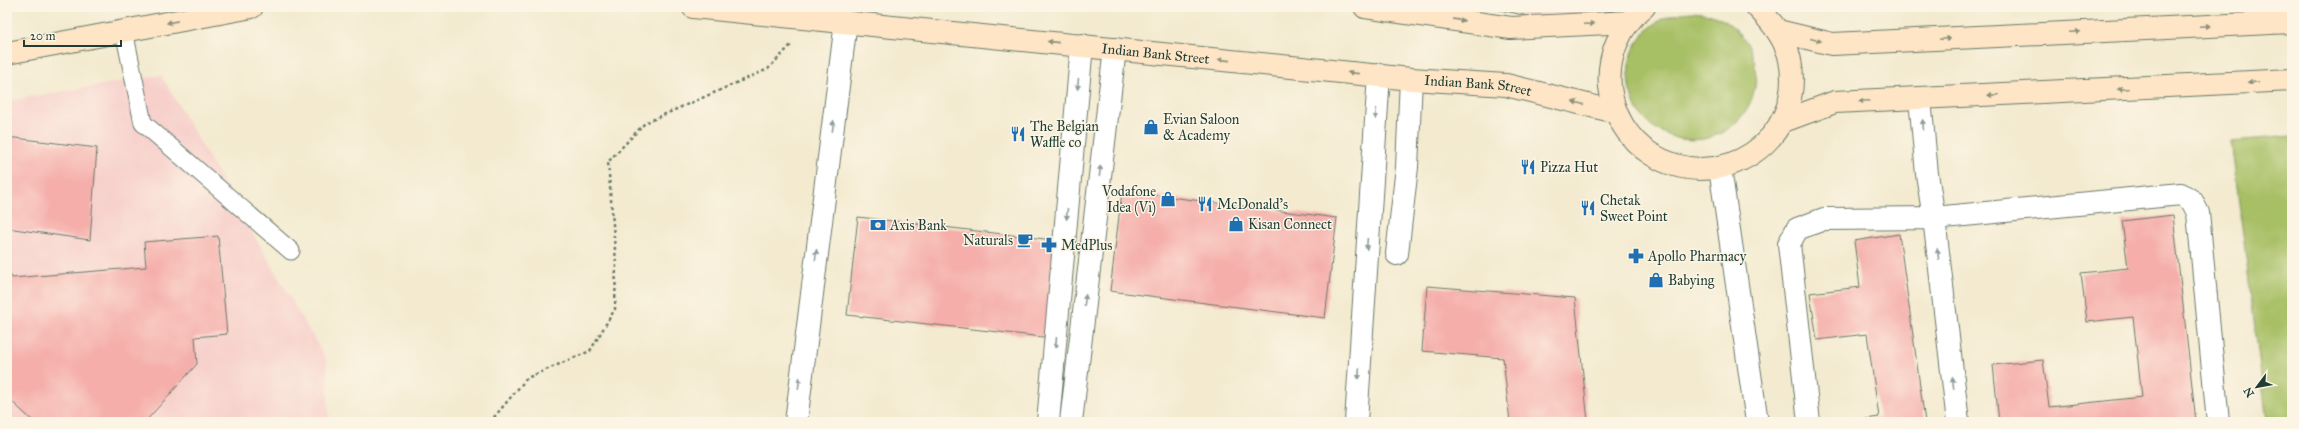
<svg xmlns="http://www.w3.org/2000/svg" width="2299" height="429" font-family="'IM FELL Great Primer',serif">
	<rect width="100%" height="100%" fill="#fcf5e5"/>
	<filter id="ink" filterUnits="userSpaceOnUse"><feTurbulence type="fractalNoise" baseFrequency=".025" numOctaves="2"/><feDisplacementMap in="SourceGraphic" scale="8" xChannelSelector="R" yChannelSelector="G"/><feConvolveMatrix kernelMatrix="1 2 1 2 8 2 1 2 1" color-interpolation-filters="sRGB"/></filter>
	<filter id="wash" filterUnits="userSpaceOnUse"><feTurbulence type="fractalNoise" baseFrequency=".012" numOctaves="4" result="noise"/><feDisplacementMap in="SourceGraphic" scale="16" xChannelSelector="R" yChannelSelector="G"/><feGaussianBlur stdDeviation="0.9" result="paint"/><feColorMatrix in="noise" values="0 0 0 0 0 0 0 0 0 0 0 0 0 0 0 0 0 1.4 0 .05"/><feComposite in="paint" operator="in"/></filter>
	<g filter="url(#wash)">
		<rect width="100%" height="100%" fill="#f3eacf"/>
		<path fill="#f7d0cc" d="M161,75L327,361L329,422H7V101Z"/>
		<path fill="#a7bf65" stroke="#637e4c" d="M1628 76a64 64 0 1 1 128 0a64 64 0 1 1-128 0Z
			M2292,136V422H2267L2231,141Z"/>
		<g id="blocks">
			<path fill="#f5aeaa" d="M1627,7L1599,13L1528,16L1491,8Z
				M7,137L97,148L90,240L7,228Z
				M1122,191L1337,218L1325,318L1110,291Z
				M2173,215L2196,422H1999L1993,365L2043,360L2049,407L2142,397L2133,317L2087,322L2081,273L2128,268L2122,221Z
				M858,217L1062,241L1052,338L847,315Z
				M1899,234L1925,422H1846L1879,417L1867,334L1817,340L1810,293L1860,287L1854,241Z
				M218,236L227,334L195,337L197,364L145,422H34L7,397V268L12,278L146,267L144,242Z
				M1427,286L1575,298L1588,422H1510L1503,358L1422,351Z"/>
		</g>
	</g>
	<g filter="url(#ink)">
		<use href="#blocks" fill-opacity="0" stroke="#697a6a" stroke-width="1"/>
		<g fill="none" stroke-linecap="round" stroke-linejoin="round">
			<defs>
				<path id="lane" d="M124,31L143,123L291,251"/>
				<path id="street" d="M1920,99L1927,174L1934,218L1958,422
					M1720,168L1757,422
					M1397,254L1407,167L1411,79
					M796,422L846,22
					M1048,422L1082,45
					M1071,422L1115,49
					M1356,422L1379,75
					M1809,422L1789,244L1797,229L1824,219L1934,218L2181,194L2192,201L2198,213L2218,422"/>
				<g id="secondary">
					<path id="s1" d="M693,7L1411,79L1506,85L1616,112"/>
					<path d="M1365,7L1511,28L1629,22"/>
					<path d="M1644,7C1620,25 1607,57 1610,87C1613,114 1628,140 1651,154C1719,197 1806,141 1790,60C1786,39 1772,22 1757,7"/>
					<path d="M1778,31L1832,44L2292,22"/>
					<path d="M7,53L252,7"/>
					<path d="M1781,122L1835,102L2292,80"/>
				</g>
			</defs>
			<use href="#lane" stroke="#697a6a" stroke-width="19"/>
			<use href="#street" stroke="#697a6a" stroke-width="24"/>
			<use href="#secondary" stroke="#697a6a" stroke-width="24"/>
			<path stroke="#697a6a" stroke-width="2.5" stroke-dasharray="3 3" stroke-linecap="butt" d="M490,422L527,378L590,351L615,309L616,262L608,162L645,123L768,69L791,45"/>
			<use href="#lane" stroke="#fff" stroke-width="17"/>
			<use href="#street" stroke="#fff" stroke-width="22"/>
			<use href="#secondary" stroke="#fde5c5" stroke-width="22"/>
		</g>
		<defs><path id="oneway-solid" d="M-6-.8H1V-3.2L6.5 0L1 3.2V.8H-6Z"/></defs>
		<g fill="#8e917c">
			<use href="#oneway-solid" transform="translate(1459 20) rotate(8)"/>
			<use href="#oneway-solid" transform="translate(172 22) rotate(169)"/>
			<use href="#oneway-solid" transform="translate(1589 24) rotate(-3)"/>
			<use href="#oneway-solid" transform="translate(2205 26) rotate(-3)"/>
			<use href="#oneway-solid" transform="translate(2075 32) rotate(-3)"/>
			<use href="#oneway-solid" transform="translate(1945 39) rotate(-3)"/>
			<use href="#oneway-solid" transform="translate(1816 40) rotate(14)"/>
			<use href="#oneway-solid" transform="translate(1053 42) rotate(-174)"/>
			<use href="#oneway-solid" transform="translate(1224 60) rotate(-174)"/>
			<use href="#oneway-solid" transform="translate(1353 73) rotate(-174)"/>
			<use href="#oneway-solid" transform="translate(2253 82) rotate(177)"/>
			<use href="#oneway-solid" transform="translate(2123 89) rotate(177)"/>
			<use href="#oneway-solid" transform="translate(1993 95) rotate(177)"/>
			<use href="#oneway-solid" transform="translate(1864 101) rotate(177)"/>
			<use href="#oneway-solid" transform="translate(1578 103) rotate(-166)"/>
		</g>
		<g fill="#8f9e9a">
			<use href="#oneway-solid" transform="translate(1078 84) rotate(95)"/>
			<use href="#oneway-solid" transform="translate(1376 114) rotate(94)"/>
			<use href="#oneway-solid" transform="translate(1923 125) rotate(-95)"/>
			<use href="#oneway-solid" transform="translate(833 126) rotate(-83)"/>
			<use href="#oneway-solid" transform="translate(1100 171) rotate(-83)"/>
			<use href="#oneway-solid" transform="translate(1067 214) rotate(95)"/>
			<use href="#oneway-solid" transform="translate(1367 244) rotate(94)"/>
			<use href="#oneway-solid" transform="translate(1938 254) rotate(-97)"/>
			<use href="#oneway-solid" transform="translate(816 255) rotate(-83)"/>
			<use href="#oneway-solid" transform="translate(1085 300) rotate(-83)"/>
			<use href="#oneway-solid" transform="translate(1056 343) rotate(95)"/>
			<use href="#oneway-solid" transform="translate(1359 374) rotate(94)"/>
			<use href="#oneway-solid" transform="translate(799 383) rotate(-83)"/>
			<use href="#oneway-solid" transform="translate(1953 383) rotate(-97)"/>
		</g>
	</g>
	<defs>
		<symbol id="shop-bare" viewBox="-9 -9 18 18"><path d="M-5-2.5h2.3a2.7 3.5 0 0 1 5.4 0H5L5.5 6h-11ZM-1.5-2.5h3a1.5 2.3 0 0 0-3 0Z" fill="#1f6fb2" stroke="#fcf5e5" stroke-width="2.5" paint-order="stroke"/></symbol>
		<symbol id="restaurant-bare" viewBox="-9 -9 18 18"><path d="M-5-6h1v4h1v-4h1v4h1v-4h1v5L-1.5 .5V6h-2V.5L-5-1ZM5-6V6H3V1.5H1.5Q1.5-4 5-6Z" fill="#1f6fb2" stroke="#fcf5e5" stroke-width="2.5" paint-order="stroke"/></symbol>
		<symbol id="bank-bare" viewBox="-9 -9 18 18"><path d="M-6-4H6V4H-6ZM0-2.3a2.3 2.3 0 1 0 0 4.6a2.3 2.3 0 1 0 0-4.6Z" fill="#1f6fb2" stroke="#fcf5e5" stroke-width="2.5" paint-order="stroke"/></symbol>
		<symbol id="cafe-bare" viewBox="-9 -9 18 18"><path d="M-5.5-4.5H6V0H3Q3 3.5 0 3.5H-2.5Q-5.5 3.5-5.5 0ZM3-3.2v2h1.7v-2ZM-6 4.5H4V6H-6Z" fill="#1f6fb2" stroke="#fcf5e5" stroke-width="2.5" paint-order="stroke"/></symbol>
		<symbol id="pharmacy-bare" viewBox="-9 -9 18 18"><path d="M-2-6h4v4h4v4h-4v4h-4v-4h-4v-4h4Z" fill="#1f6fb2" stroke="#fcf5e5" stroke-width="2.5" paint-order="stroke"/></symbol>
	</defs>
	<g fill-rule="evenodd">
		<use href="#shop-bare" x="1140" y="116" width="22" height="22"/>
		<use href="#restaurant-bare" x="1007" y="123" width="22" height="22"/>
		<use href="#restaurant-bare" x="1517" y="156" width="22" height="22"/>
		<use href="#shop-bare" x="1157" y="188" width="22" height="22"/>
		<use href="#restaurant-bare" x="1194" y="193" width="22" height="22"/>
		<use href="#restaurant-bare" x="1577" y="197" width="22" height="22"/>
		<use href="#shop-bare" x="1225" y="213" width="22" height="22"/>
		<use href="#bank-bare" x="867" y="214" width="22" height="22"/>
		<use href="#cafe-bare" x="1014" y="229" width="22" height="22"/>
		<use href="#pharmacy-bare" x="1038" y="234" width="22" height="22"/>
		<use href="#pharmacy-bare" x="1625" y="245" width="22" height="22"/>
		<use href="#shop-bare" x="1645" y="269" width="22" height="22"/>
	</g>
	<g text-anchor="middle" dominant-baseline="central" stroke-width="3" stroke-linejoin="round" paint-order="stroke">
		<g font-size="14" fill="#1f3d34" stroke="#fcf5e5">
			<text stroke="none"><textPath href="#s1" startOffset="465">Indian Bank Street</textPath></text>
			<text stroke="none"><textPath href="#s1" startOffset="789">Indian Bank Street</textPath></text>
		</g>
		<g font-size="14" fill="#1f3d34" stroke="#fcf5e5" text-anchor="start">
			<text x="1163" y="119">Evian Saloon<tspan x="1163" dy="16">&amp; Academy</tspan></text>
			<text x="1030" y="126">The Belgian<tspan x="1030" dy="16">Waffle co</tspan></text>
			<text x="1540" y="167">Pizza Hut</text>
			<text x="1156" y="191" text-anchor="end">Vodafone<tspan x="1156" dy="16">Idea (Vi)</tspan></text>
			<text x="1600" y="200">Chetak<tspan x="1600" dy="16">Sweet Point</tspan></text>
			<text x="1217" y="204">McDonald's</text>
			<text x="1248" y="224">Kisan Connect</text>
			<text x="890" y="225">Axis Bank</text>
			<text x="1013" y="240" text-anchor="end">Naturals</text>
			<text x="1061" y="245">MedPlus</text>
			<text x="1648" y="256">Apollo Pharmacy</text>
			<text x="1668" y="280">Babying</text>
		</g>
	</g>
	<rect width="2299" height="429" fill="none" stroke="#fcf5e5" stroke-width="24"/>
	<g transform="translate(2257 387) rotate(238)" stroke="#fcf5e5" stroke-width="3" paint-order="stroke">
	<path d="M0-3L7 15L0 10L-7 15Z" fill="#1f3d34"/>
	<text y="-6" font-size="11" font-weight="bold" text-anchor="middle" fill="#1f3d34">N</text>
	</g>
	<path d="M24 40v6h97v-6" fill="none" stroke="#1f3d34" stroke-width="2"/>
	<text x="30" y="40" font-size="12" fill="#1f3d34" stroke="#fcf5e5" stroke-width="3" paint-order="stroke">20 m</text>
</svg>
